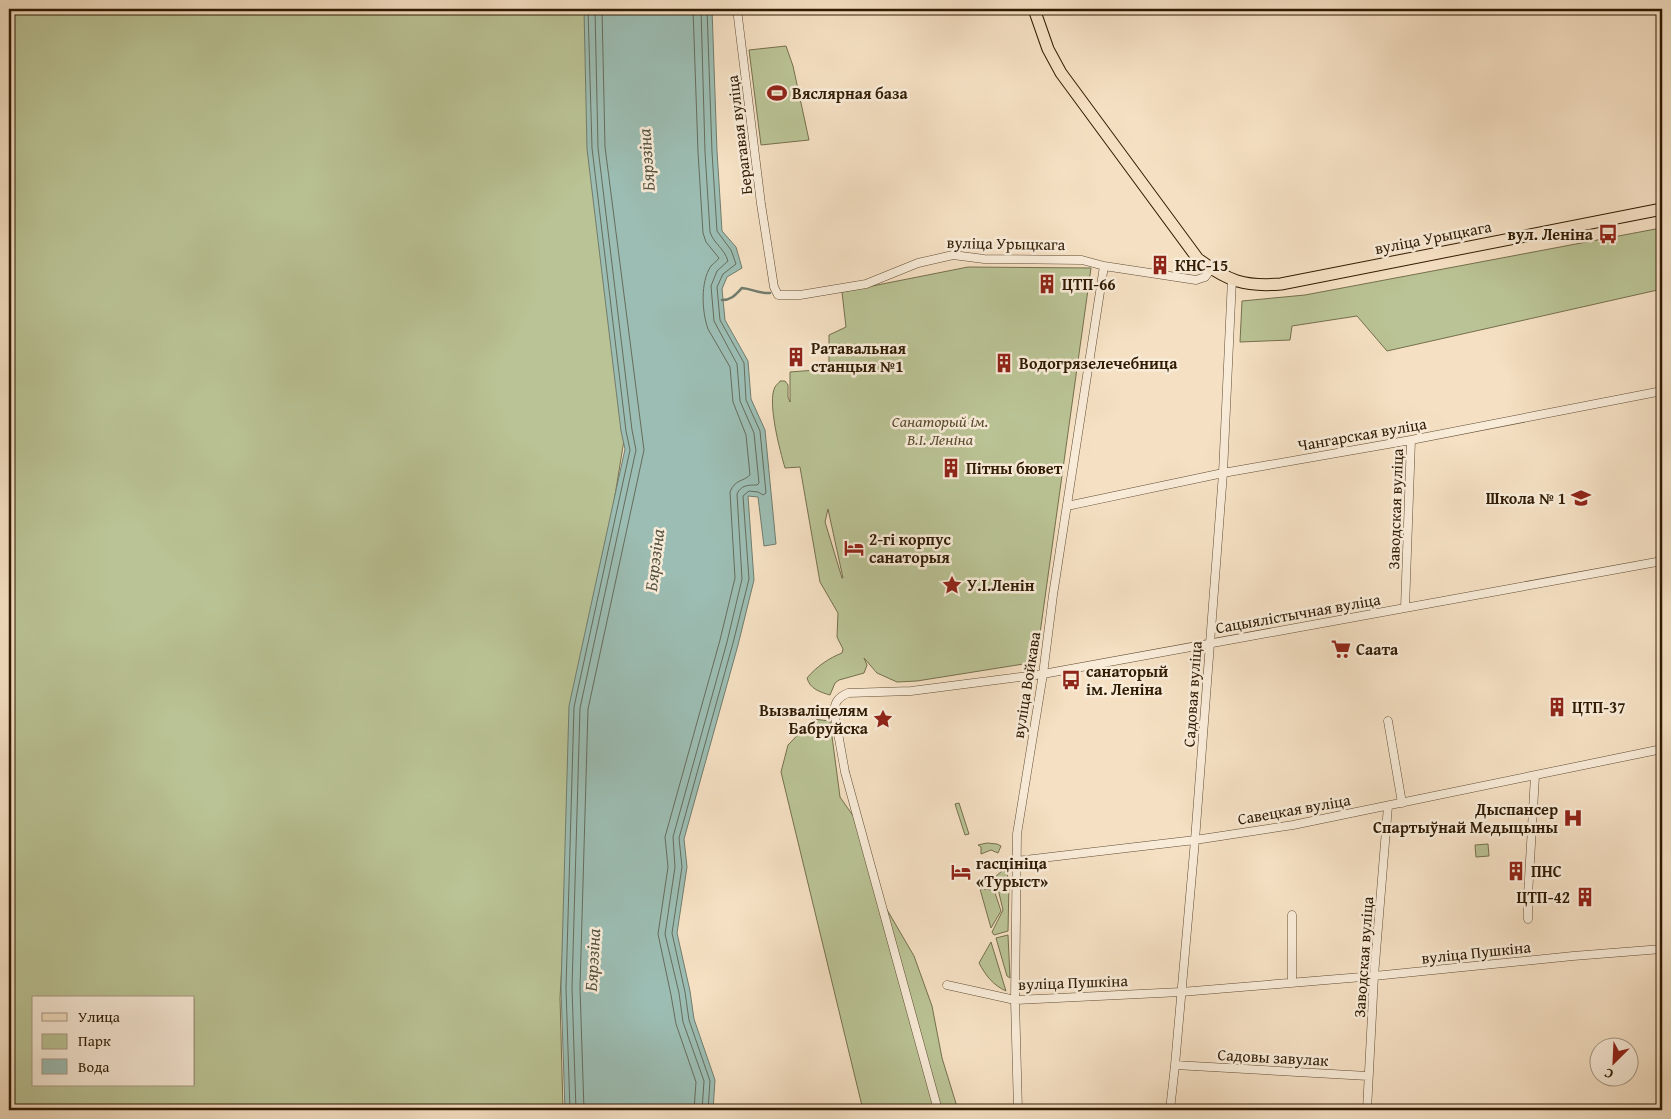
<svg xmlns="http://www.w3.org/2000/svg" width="1671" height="1119" font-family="'Gentium Book Plus',serif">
	<rect width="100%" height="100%" fill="#f5e0c3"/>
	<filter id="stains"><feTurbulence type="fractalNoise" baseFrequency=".004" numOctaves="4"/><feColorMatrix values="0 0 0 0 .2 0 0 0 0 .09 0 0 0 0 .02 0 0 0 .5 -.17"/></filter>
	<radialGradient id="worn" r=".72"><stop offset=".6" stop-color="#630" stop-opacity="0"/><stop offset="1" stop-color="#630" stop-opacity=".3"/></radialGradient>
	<path fill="#bac395" stroke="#756f4c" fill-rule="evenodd" d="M9,9H590L625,434L574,748L560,998L563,1110H9ZM34,998H194V1085H34Z
		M786,46L793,66L809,140L761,145L749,50Z
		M1661,228L1662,236V289L1387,351L1357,316L1292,326L1290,340L1240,342L1242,301L1305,295Z
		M968,267L1091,268L1036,662L917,681L897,682L877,673L864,658L867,665L864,673L839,680L835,683L830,695C820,692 810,689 807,678C816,667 829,658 842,653L843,649L837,637L838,613L820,582L800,467L785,468C780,451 767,402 775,387C776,385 779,383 780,381H785L788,385V397L790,402V372L829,369V335L846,327L842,292ZM828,509L843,578H842L825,522Z
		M813,719L830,721L840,797L858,823L882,901L914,956L932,1006L942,1058L958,1110H863L781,772L788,745Z
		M959,803L969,834L965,835L955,804Z
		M987,843L997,844L1001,846L998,853L991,850L981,854V847L978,845Z
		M1488,844L1489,856L1476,857L1475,845Z
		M1003,870L1007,874L1008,878L1001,885L996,886L994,878Z
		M1009,883L1008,931L994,935L992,932L1003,910L998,889Z
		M980,889L994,890L1001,911L991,928Z
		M1008,935L1010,978L1007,976L996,938Z
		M991,942L1006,991C993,985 986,976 979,963Z"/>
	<path fill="#9cbdb3" stroke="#717c6d" d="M584,9H712L717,151L722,231L736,247L742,268L727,277L722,289L725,320L748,361L751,399L765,430L776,544L764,546L758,497L748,496L754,580L738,645L684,839L687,867L677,933L690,991L694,1019L715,1080L713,1110H565L561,988L569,706L625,449L621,431L587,149Z"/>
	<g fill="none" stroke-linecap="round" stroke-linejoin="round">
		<path stroke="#666c5b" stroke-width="1" d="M693,9L698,152L703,233L706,242L719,258C717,261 714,263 711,266C700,282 702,312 708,329L730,367L733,402L746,435L750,475C743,482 735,479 730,492L735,578L720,640L665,837L668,867L658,934L671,995L676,1024L696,1082L694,1110
			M701,9L705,152L710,232C714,244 724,248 728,261L717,271L711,286L714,321L737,364L740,401L754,433L759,483L757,485C748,485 741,485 737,494L742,579L727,642L673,837L675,867L665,934L679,993L683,1022L704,1081L702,1110
			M707,9L712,152L717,231L731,250L736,264L723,274L717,287L720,320L744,363L746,400L760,431L766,493L763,495L758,492L749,491L743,496L749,579L733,643L679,838L682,867L672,933L685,992L689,1020L710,1081L708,1110
			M570,1110L566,988L574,707L630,450L626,431L592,148L588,9
			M576,1110L572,988L580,708L636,450L632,430L598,148L595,9
			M584,1110L580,988L588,709L644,450L605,147L602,9"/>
		<path stroke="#717c6d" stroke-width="2.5" d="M722,300C732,300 736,294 742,288C753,289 759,294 770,293"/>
		<defs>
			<path id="street" d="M737,9L761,204L774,287L778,295H800L866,284L918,263L953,255L984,259L1082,260L1104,266L1196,280L1205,277L1211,269
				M1067,506L1223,473L1411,440L1662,391
				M1405,608L1411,440
				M1388,721L1402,803
				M1016,861L1195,840L1293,825L1662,749
				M1528,919V895L1535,776
				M1292,982V915
				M947,985L1015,1000L1181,992L1374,976L1573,956L1662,949
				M1175,1065L1368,1076
				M938,1110L845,772L834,711C835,701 839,697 848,693L911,691L1043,674L1662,561
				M1018,1110L1015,1000L1017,834L1043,674L1053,595L1104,266
				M1170,1110L1175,1065L1195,840L1223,473L1232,279
				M1367,1110L1374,976L1388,806"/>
			<path id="primary" d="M1034,9L1048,49L1061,73L1198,259C1228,281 1244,287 1281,284L1662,209"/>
		</defs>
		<use href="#street" stroke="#614c33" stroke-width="9"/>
		<use href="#primary" stroke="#301b03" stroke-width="13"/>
		<use href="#street" stroke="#f8ebd8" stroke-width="8"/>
		<use href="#primary" stroke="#f5e0c3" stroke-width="11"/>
	</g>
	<defs>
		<symbol id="stadium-bare" viewBox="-9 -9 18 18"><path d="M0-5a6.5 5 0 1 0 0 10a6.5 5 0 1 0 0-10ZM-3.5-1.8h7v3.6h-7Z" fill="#8f2418" stroke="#f8ebd8" stroke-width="2.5" paint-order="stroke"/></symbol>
		<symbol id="bus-bare" viewBox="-9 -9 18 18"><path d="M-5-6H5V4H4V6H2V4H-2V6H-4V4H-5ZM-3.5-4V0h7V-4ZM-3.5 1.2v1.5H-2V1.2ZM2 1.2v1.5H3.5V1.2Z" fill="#8f2418" stroke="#f8ebd8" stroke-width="2.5" paint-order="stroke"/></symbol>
		<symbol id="building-bare" viewBox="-9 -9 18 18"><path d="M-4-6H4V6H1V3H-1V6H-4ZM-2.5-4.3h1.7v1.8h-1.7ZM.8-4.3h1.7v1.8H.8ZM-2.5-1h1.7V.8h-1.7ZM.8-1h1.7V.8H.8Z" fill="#8f2418" stroke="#f8ebd8" stroke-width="2.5" paint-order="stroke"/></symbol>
		<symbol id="school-bare" viewBox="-9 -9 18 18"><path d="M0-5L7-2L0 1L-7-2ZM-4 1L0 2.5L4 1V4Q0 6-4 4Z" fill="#8f2418" stroke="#f8ebd8" stroke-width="2.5" paint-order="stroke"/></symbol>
		<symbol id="hotel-bare" viewBox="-9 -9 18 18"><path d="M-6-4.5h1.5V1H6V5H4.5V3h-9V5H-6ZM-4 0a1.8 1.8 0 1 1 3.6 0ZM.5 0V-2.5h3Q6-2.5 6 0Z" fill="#8f2418" stroke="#f8ebd8" stroke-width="2.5" paint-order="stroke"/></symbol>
		<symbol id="sight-bare" viewBox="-9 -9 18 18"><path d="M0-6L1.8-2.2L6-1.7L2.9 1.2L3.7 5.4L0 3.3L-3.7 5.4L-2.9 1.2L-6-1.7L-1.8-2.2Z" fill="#8f2418" stroke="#f8ebd8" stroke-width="2.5" paint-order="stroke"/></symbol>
		<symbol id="supermarket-bare" viewBox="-9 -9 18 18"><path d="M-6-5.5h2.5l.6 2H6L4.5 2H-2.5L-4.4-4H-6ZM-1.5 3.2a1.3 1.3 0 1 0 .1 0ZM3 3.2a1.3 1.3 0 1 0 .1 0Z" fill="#8f2418" stroke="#f8ebd8" stroke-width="2.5" paint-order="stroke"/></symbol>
		<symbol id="hospital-bare" viewBox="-9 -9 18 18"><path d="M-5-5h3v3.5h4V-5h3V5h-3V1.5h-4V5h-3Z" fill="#8f2418" stroke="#f8ebd8" stroke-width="2.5" paint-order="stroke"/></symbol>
	</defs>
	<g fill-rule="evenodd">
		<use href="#stadium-bare" x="763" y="79" width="28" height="28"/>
		<use href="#bus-bare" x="1594" y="220" width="28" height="28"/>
		<use href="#building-bare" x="1146" y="251" width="28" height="28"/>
		<use href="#building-bare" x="1033" y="270" width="28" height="28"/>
		<use href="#building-bare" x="782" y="343" width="28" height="28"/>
		<use href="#building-bare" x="990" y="349" width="28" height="28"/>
		<use href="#building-bare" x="937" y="454" width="28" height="28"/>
		<use href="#school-bare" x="1567" y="484" width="28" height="28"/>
		<use href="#hotel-bare" x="840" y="534" width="28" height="28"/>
		<use href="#sight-bare" x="938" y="571" width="28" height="28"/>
		<use href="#supermarket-bare" x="1327" y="635" width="28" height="28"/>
		<use href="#bus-bare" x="1057" y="666" width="28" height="28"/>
		<use href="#building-bare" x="1543" y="693" width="28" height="28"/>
		<use href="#sight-bare" x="869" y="705" width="28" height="28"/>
		<use href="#hospital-bare" x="1559" y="804" width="28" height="28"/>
		<use href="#building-bare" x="1502" y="857" width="28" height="28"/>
		<use href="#hotel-bare" x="947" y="858" width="28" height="28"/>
		<use href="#building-bare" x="1571" y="883" width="28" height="28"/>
	</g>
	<g text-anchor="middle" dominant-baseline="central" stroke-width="5" stroke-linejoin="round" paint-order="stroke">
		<g font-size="16" font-weight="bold" fill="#301b03" stroke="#f8ebd8" text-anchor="start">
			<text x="792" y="93">Вяслярная база</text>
			<text x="1593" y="234" text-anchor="end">вул. Леніна</text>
			<text x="1175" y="265">КНС-15</text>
			<text x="1062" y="284">ЦТП-66</text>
			<text x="811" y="348">Ратавальная<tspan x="811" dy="18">станцыя №1</tspan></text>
			<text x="1019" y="363">Водогрязелечебница</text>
			<text x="966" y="468">Пітны бювет</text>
			<text x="1566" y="498" text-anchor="end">Школа № 1</text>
			<text x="869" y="539">2-гі корпус<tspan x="869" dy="18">санаторыя</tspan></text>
			<text x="967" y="585">У.І.Ленін</text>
			<text x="1356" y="649">Саата</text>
			<text x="1086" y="671">санаторый<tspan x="1086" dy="18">ім. Леніна</tspan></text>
			<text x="1572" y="707">ЦТП-37</text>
			<text x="868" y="710" text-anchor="end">Вызваліцелям<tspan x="868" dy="18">Бабруйска</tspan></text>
			<text x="1558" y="809" text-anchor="end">Дыспансер<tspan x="1558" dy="18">Спартыўнай Медыцыны</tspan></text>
			<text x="976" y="863">гасцініца<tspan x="976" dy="18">«Турыст»</tspan></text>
			<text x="1531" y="871">ПНС</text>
			<text x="1570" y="897" text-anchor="end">ЦТП-42</text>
		</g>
		<g font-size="16" fill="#301b03" stroke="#f8ebd8">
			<text transform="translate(739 135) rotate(-97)">Берагавая вуліца</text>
			<text transform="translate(1433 237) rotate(-11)">вуліца Урыцкага</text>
			<text transform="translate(1006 243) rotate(1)">вуліца Урыцкага</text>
			<text transform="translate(1362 434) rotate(-10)">Чангарская вуліца</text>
			<text transform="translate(1395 509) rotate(-88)">Заводская вуліца</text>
			<text transform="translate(1298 613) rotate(-10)">Сацыялістычная вуліца</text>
			<text transform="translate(1026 685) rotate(-81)">вуліца Войкава</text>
			<text transform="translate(1192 694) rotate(-86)">Садовая вуліца</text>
			<text transform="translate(1294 809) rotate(-10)">Савецкая вуліца</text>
			<text transform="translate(1476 952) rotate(-6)">вуліца Пушкіна</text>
			<text transform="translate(1363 957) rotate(-86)">Заводская вуліца</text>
			<text transform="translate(1073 982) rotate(-2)">вуліца Пушкіна</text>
			<text transform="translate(1273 1057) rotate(3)">Садовы завулак</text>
		</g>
		<g font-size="16" font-style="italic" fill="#594d2f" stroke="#f8ebd8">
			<text x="940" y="421">Санаторый ім.<tspan x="940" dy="18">В.І. Леніна</tspan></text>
		</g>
		<g font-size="18" font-style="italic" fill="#565441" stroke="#f8ebd8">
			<text transform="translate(646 160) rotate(-94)">Бярэзіна</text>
			<text transform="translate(654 560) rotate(-83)">Бярэзіна</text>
			<text transform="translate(592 960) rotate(-87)">Бярэзіна</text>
		</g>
	</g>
	<rect width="1671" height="1119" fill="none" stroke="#f5e0c3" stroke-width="30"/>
	<rect x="10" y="10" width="1651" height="1099" fill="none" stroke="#301b03" stroke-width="2.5"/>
	<rect x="15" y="15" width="1641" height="1089" fill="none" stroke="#301b03"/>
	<rect x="32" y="996" width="162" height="90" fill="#f8ebd8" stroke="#a89883"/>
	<rect x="42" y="1013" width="25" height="8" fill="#f5e0c3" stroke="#a89883"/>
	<text x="78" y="1022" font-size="15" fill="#301b03">Улица</text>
	<rect x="42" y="1034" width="25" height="15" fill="#bac395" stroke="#a89883"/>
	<text x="78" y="1046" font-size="15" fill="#301b03">Парк</text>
	<rect x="42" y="1059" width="25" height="15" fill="#9cbdb3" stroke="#a89883"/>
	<text x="78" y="1072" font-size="15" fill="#301b03">Вода</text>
	<g transform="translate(1614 1062) rotate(204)"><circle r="24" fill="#f8ebd8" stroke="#a89883"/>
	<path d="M0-4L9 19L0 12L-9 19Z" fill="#8f2418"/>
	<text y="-8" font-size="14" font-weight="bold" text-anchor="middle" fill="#301b03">С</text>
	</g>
	<rect width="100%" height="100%" filter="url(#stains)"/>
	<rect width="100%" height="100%" fill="url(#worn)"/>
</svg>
